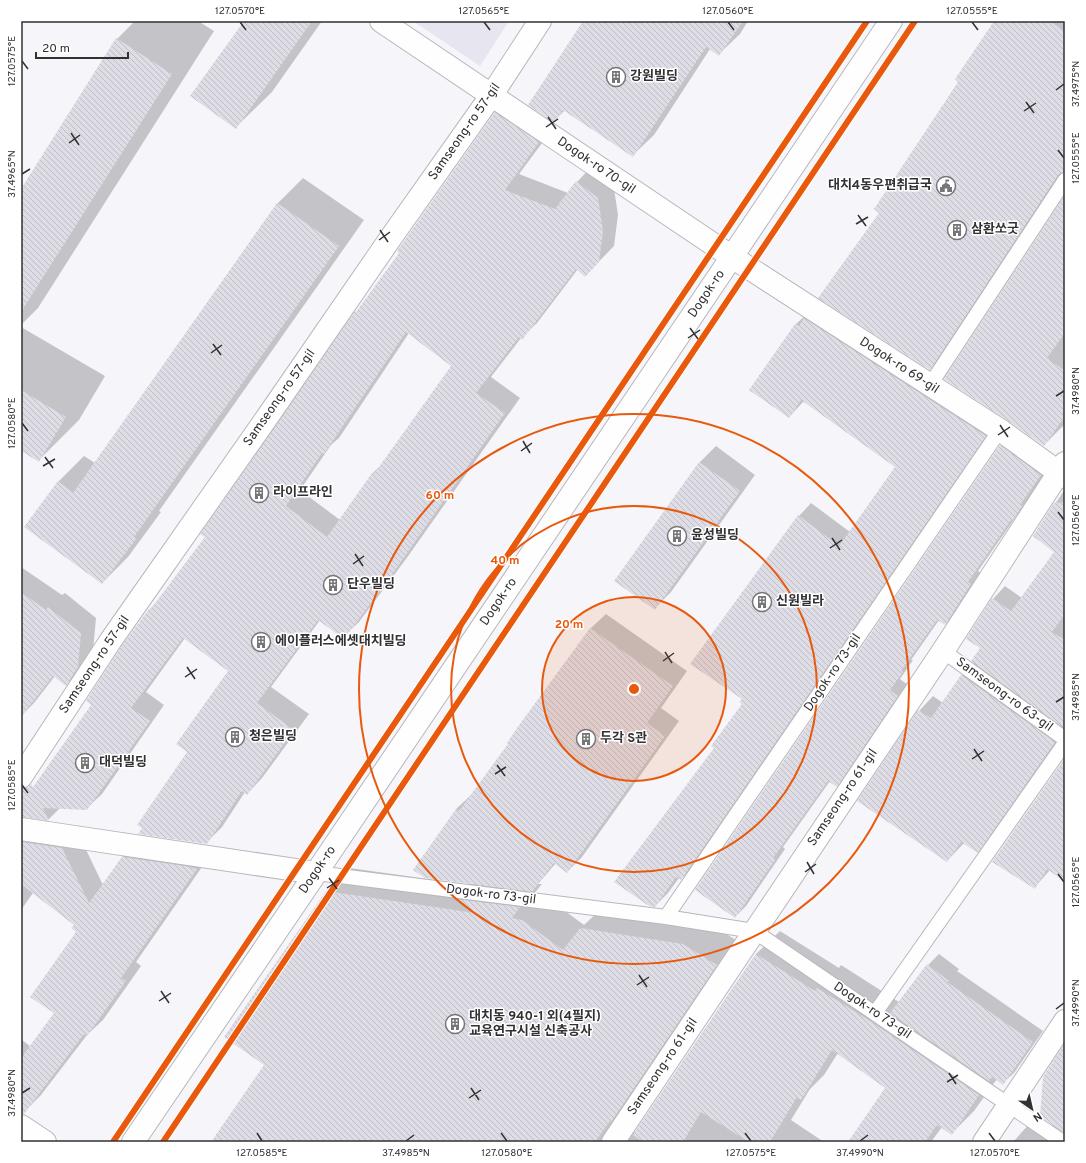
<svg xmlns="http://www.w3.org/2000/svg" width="1086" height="1163" font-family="Overpass,'Noto Sans KR',sans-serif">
	<defs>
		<pattern id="building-back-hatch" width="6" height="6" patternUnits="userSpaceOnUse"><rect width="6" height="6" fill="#dedce5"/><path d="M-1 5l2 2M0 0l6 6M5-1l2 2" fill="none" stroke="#bfbdc5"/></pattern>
	</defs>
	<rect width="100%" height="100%" fill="#f6f5fa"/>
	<path fill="#e7e5ef" d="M413,21H509L480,66Z"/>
	<path fill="#0003" fill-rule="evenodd" d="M135,21H198L214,31L38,308L21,325V191L117,39Z
		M245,21H322L272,92L236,127Z
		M584,21H748L740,34L719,54L710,49L654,135L633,155L565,110L554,121Z
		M995,21H1065V175L952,346L930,369L880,212Z
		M511,98L554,127L519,174L568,193L577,182L592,166L613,182L618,215L614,246L585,276L578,269L537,323L521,338L491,377L520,398L406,559L359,622L343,637L320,620L271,687L309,714L262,778L247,794L245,792L222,827L206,843L188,752L230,671L185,638L146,692L164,705L102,794L86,809L60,808L49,819L24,816L29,824L78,833L103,885L122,857L138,842L211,854L136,962L141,966L103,1020L87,1035L41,1095L26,1110L21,1107V1039L31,1047L56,1013L78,932L75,925L33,893L21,910V806L92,705L122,648L150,609L157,602L206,537L495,113ZM409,333L452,366L383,463L373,473L340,520L300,490L331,445L339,438Z
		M303,178L364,220L159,511L161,512L128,557L102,583L58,482L84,456L95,463L277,204Z
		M1065,197V424L1044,445L1007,419Z
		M809,312L998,423L693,867L681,879L679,878L668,893L655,906L715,748L744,704L743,699L799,516L811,503L850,532L896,466L804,401L789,417L750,390L796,324Z
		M21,327L105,376L79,420L39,460L21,450Z
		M1011,435L1052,465L1023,509L1017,515L978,571L981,573L956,613L945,624L939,620L911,660H913L900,679L908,685L847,775L837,786L830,781L783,847L785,849L746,906L735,917L1001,446Z
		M716,446L755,475L671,592L655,608L616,580L700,462Z
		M1065,489V733L992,837L977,851L964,843L947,861L859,801L919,711L933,696L943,703L962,675L975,662L981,648L993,599L1005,586L1022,598L1056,552L1034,536Z
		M21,567L62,595L65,593L96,618L93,651L81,669L66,685L55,676L34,703L21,716Z
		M606,614L687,671L661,708L679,721L582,857L567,872L556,863L538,884H542L533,895L546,897L584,925L604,906L706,921L739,942L629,1129L635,1132L756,954L780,931L839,968L841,965L899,1002L928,965L939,954L959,969L957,971L1043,1031L1014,1073L1003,1083L997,1079L974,1111L951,1134L942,1127L931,1142H849L887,1088L838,1053L824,1075L810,1089L791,1120L824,1142H212L265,1065L326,892L350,868L470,885L472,883L456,809L471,795L509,743L518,729L591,628Z
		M1065,759V881L1050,870L1035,887Z
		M1065,1050V1124L1063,1131L1055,1142H1013L1029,1124L1043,1134L1053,1124Z"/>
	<path fill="url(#building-back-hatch)" fill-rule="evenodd" d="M244,21H312L236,129L190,96Z
		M583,21H743L719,56L706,47L633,157L563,110L554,122L528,105Z
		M994,21H1049L1065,31V172L1061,173L1058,175L930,370L818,298L879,213L874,209L958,82L955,79Z
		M116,38L172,74L21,312V189Z
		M495,112L539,142L505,190L555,209L576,181L598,198L603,231L599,262L585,277L576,269L522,340L519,337L476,393L505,413L391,576L344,639L318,620L257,703L294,730L247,795L242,791L207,844L138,834L142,828L137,825L187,752L176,744L228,671L183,638L131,708L150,721L87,810L43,808L49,821L21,817V789L27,788L31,784L33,787L91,705L86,701L121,647L149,609L150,610L205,537L200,534L355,311L356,312L399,253L397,251ZM406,332L451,366L374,474L372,473L327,537L286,506L322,453L324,454Z
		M1065,195V333L1047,358L1065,371V416L1044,446L1007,420L944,379Z
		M277,203L339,246L134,537L136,539L102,584L24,527L58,481L73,493Z
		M804,318L986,436L681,880L676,877L655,907L649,906L614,882L714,748L711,746L742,704L739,702L742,699L690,664L798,515L839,546L895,467L801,400L789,418L749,390L795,324L799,326Z
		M21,390L66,417L39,462L21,451Z
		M1000,445L1041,475L1020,505H1023L1012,521L1011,520L968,582L971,584L945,625L937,620L901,671L903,672L890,690L898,696L837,787L828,781L773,858L775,860L735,918L695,890Z
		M699,462L740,491L655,610L614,581Z
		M1065,502V614L1052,632L1065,640V729L971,661L980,648L966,639L992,598L1011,611L1054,552L1033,536L1054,503Z
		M21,592L46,610L48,607L81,633L78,667L66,686L53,676L21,717Z
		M590,628L673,686L647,723L665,736L567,873L554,863L532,892L425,878L413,870L456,809L459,811L508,744L507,743L517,728Z
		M961,675L1055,742L978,853L961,842L947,862L857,801L918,710L931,718Z
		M1065,758V882L1047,869L1035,889L992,862Z
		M21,842L62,848L89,903L122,857L191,867V868L197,869L121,978L126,981L87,1036L84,1034L24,1114H21V1058L54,1013L30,997L76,932L71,928L74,925L21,884Z
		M326,891L475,913L455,899L520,907L512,918L522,920L563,950L580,928L683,944L717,965L611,1122L610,1121L595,1142H211L264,1065L224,1037Z
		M756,954L815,991L817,988L870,1021L979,1095L952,1135L937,1125L925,1142H848L885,1088L832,1050L801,1100L797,1097L770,1142H749L701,1112L683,1142H643L633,1135Z
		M927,964L949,981L947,982L1033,1042L1003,1085L992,1077L989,1081L890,1013Z
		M1065,1043V1133L1040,1116L1043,1077Z"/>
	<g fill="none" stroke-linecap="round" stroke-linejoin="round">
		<defs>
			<path id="service" d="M930,385L1065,180
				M943,651L1065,739
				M316,873L666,917L754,931L1063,1142
				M666,917L1000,430
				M875,1013L1065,743"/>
			<path id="minor" d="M381,21L732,257L1000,430L1065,477
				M21,777L111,640L268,416L392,236L491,96L540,21
				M21,829L316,873
				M21,1126L45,1142
				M613,1142L943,651L1065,463
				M984,1142L1065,1021"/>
			<path id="secondary" d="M133,1142L316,873L891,21"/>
		</defs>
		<use href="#service" stroke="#b8b7bb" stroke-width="16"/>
		<use href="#minor" stroke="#b8b7bb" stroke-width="24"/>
		<use href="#secondary" stroke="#b8b7bb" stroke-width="24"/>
		<use href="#service" stroke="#fefefe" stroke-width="14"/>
		<use href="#minor" stroke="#fefefe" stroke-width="22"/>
		<use href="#secondary" stroke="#fefefe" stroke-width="22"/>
		<defs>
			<path id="cycleway" d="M113,1142L867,21
				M163,1142L915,21"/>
		</defs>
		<use href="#cycleway" stroke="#fff" stroke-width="8"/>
		<use href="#cycleway" stroke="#e8590c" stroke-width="6"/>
	</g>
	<path fill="none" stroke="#313133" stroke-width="1.5" d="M240,22L246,30M484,22L490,30M728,22L734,30M972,22L978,30M22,61L28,69M1056,90L1064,84M1026,102L1034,113M1024,111L1036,103M548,117L556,129M546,127L558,119M71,133L79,145M69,143L80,135M1058,150L1064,158M22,174L30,169M858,215L866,226M856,224L868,217M380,230L388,242M379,240L390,232M690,328L698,339M688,338L700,330M213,344L221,355M211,353L222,345M1056,396L1064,391M22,423L28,431M1000,425L1008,437M998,435L1010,427M523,441L530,453M521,451L532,443M45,457L53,468M43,466L55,459M1058,512L1064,520M832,538L840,550M830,548L842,540M355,554L363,566M353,564L364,556M665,652L672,663M663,661L674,653M187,667L195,679M185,677L197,669M1056,702L1064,697M974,749L982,761M972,759L984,751M497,765L505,776M495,774L506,767M22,785L28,793M807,862L814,874M805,872L816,864M1058,874L1064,882M329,878L337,889M327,888L339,880M639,975L647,987M637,985L649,977M161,991L169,1003M159,1001L171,993M1056,1009L1064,1003M949,1073L956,1084M947,1082L958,1075M471,1088L479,1100M22,1093L30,1088M469,1098L481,1090M257,1133L262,1141M501,1133L507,1141M745,1133L751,1141M989,1133L995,1141M406,1141L414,1135M860,1141L868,1135"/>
	<circle cx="634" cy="689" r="92" fill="#e8590c" fill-opacity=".12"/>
	<g fill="none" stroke="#e8590c" stroke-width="2">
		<circle cx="634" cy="689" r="92"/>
		<circle cx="634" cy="689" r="183"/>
		<circle cx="634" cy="689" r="275"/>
	</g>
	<defs>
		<symbol id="building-ring" viewBox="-11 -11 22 22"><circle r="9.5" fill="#fff" stroke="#767679" stroke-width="1.5"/><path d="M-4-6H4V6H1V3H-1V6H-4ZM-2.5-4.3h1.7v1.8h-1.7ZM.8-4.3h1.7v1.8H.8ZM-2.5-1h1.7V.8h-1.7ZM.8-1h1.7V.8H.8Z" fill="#767679"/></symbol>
		<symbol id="civic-ring" viewBox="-11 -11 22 22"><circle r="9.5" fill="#fff" stroke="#767679" stroke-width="1.5"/><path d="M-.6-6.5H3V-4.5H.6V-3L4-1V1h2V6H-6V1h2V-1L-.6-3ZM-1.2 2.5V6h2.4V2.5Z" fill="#767679"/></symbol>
	</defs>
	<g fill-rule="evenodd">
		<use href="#building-ring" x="605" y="66" width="22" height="22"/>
		<use href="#civic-ring" x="935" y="175" width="22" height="22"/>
		<use href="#building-ring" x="946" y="219" width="22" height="22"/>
		<use href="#building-ring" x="248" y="482" width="22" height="22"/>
		<use href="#building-ring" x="666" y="525" width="22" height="22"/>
		<use href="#building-ring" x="322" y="574" width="22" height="22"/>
		<use href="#building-ring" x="751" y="591" width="22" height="22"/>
		<use href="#building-ring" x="250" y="631" width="22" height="22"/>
		<use href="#building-ring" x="224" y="726" width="22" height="22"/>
		<use href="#building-ring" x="575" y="728" width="22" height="22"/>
		<use href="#building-ring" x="74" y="752" width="22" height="22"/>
		<use href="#building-ring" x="444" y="1013" width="22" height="22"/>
	</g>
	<g text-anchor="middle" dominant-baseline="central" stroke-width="3" stroke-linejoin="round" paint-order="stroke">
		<g font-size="13" font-weight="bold" fill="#313133" stroke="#fff" text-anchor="start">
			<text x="630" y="77">강원빌딩</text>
			<text x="932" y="186" text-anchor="end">대치4동우편취급국</text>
			<text x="971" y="230">삼환쏘굿</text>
			<text x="273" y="493">라이프라인</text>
			<text x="691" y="536">윤성빌딩</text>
			<text x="347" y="585">단우빌딩</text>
			<text x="776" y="602">신원빌라</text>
			<text x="275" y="642">에이플러스에셋대치빌딩</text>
			<text x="249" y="737">청은빌딩</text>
			<text x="600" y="739">두각 S관</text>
			<text x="99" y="763">대덕빌딩</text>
			<text x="469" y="1017">대치동 940-1 외(4필지)<tspan x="469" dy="15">교육연구시설 신축공사</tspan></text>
		</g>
		<g font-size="13" fill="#313133" stroke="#fff">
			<text transform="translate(465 132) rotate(-55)">Samseong-ro 57-gil</text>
			<text transform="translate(596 166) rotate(34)">Dogok-ro 70-gil</text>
			<text transform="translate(707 294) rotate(-56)">Dogok-ro</text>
			<text transform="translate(899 366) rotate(33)">Dogok-ro 69-gil</text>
			<text transform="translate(280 398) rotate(-55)">Samseong-ro 57-gil</text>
			<text transform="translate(499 602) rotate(-56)">Dogok-ro</text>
			<text transform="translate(95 665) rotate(-56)">Samseong-ro 57-gil</text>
			<text transform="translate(833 673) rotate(-56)">Dogok-ro 73-gil</text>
			<text transform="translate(1004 695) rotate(36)">Samseong-ro 63-gil</text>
			<text transform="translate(843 798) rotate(-56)">Samseong-ro 61-gil</text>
			<text transform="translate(318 870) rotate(-56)">Dogok-ro</text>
			<text transform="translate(491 895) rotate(7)">Dogok-ro 73-gil</text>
			<text transform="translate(872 1011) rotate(34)">Dogok-ro 73-gil</text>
			<text transform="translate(663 1067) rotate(-56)">Samseong-ro 61-gil</text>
		</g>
	</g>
	<circle cx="634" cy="689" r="6" fill="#e8590c" stroke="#fff" stroke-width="2"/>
	<g font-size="12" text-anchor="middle" font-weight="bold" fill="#e8590c" stroke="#fff" stroke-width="3" stroke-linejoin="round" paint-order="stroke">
		<text x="440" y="499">60 m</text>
		<text x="505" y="564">40 m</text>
		<text x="569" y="628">20 m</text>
	</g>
	<rect width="1086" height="1163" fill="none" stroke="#ffffff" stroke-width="44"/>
	<g transform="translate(1032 1109) rotate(146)" stroke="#ffffff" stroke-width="3" paint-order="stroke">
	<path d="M0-3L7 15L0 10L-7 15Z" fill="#313133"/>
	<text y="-6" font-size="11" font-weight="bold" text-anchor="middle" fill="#313133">N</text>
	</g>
	<path d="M36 52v6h92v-6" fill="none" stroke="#313133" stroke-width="2"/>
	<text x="42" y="52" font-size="12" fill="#313133" stroke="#ffffff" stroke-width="3" paint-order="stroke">20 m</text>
	<rect x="22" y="22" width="1042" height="1119" fill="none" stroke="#313133" stroke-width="1.5"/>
	<g font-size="10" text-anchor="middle" fill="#313133">
		<text x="240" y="14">127.0570°E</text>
		<text x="484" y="14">127.0565°E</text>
		<text x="728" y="14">127.0560°E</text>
		<text x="972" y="14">127.0555°E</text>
		<text transform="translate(11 61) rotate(-90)" y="4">127.0575°E</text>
		<text transform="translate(1075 84) rotate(-90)" y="4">37.4975°N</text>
		<text transform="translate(1075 158) rotate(-90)" y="4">127.0555°E</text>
		<text transform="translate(11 174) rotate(-90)" y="4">37.4965°N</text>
		<text transform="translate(1075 391) rotate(-90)" y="4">37.4980°N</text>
		<text transform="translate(11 423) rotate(-90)" y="4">127.0580°E</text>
		<text transform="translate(1075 520) rotate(-90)" y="4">127.0560°E</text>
		<text transform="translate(1075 697) rotate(-90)" y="4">37.4985°N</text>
		<text transform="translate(11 785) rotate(-90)" y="4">127.0585°E</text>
		<text transform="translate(1075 882) rotate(-90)" y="4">127.0565°E</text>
		<text transform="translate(1075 1003) rotate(-90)" y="4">37.4990°N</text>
		<text transform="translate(11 1093) rotate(-90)" y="4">37.4980°N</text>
		<text x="262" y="1156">127.0585°E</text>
		<text x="406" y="1156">37.4985°N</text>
		<text x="507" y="1156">127.0580°E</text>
		<text x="751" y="1156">127.0575°E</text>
		<text x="860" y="1156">37.4990°N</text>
		<text x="995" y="1156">127.0570°E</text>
	</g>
</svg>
